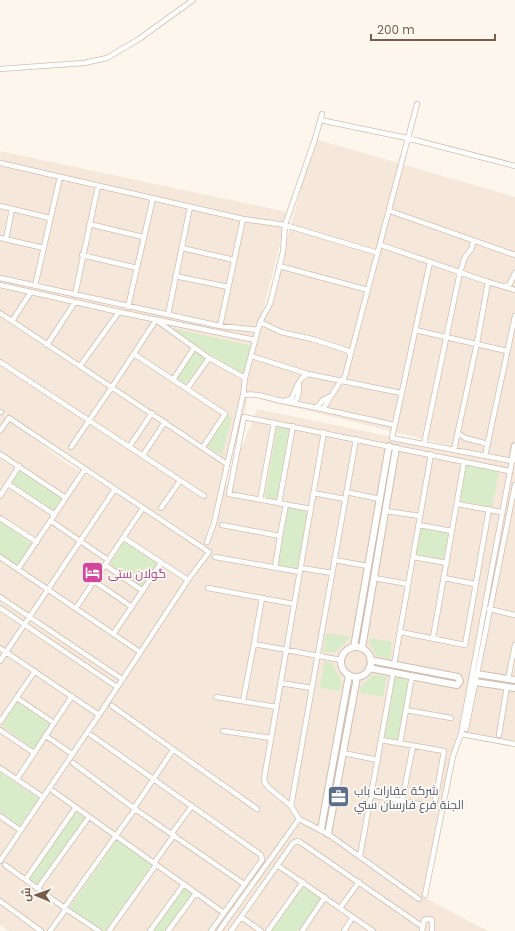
<svg xmlns="http://www.w3.org/2000/svg" width="515" height="931" font-family="Poppins,Cairo,sans-serif">
	<rect width="100%" height="100%" fill="#fdf6ec"/>
	<path fill="#f5e8da" fill-rule="evenodd" d="M315,139L515,197V741L458,731L427,899L488,931H9L0,925V412L63,461L155,516L196,539L0,411V151L287,212L285,225L258,330L246,384ZM247,396L460,448L461,449L378,434L257,409L206,536L247,404Z"/>
	<path fill="#d8ecc9" d="M175,329L249,345L252,349L245,377L175,331Z
		M196,351L205,358L186,385L176,379Z
		M227,415L232,417L222,455L207,446Z
		M277,426L290,428L278,500L265,497Z
		M466,465L499,471L492,507L460,501Z
		M19,470L63,499L54,512L10,483Z
		M288,508L308,511L298,569L278,566Z
		M0,521L32,543L17,566L0,555Z
		M421,528L449,533L444,560L416,555Z
		M125,541L159,563L143,587L110,564Z
		M326,633L351,637L335,652H323Z
		M370,638L392,642L390,659L376,656L369,642Z
		M324,661L332,663L342,682L340,691L320,688Z
		M373,675L387,677L383,697L360,693L361,686Z
		M396,676L408,678L409,680L398,740L384,737L394,678Z
		M17,702L51,724L34,749L2,726Z
		M0,772L39,799L20,826L0,812Z
		M75,811L85,818L37,886L28,879Z
		M117,840L152,865L105,931H102L69,908Z
		M303,886L321,898L298,931H272Z
		M184,887L192,893L165,931H152Z"/>
	<g fill="none" stroke-linecap="round" stroke-linejoin="round">
		<defs>
			<path id="minor" d="M0,69L84,63L107,58L139,39L193,0
				M322,114L315,139L285,225L283,252L270,304L260,322L245,378L243,395C260,393 266,398 282,401C320,408 357,417 395,425
				M320,120L407,138L515,166
				M0,163L243,219L285,225L378,253
				M0,206L50,218
				M390,211L515,255
				M89,224L143,237
				M0,238L44,248
				M6,239L12,209
				M381,245L488,282L515,290
				M182,248L234,260
				M82,255L137,268
				M279,266L368,290
				M175,276L228,287
				M0,278L220,326L258,330
				M0,285L119,312L255,340
				M35,286L60,177
				M505,287L510,284L515,273
				M75,295L98,186
				M128,307L153,198
				M0,313L227,464
				M168,315L190,207
				M12,321L31,292
				M260,322L281,332L312,339L343,349L349,351L350,355
				M220,326L243,219
				M415,330L507,351
				M47,345L75,302
				M134,354L225,414L203,447
				M251,356L308,374L401,393
				M0,362L204,496
				M80,366L119,312
				M173,380L194,348
				M187,389L209,358
				M284,401L291,399C296,391 298,377 308,374
				M292,403C299,400 299,392 299,385
				M316,408L323,400L331,396
				M323,409L340,382L342,381L345,376L417,104
				M0,412H1
				M0,431L9,418L209,552L188,580L99,715L0,861
				M324,432L264,779L265,783L269,788L291,806L299,819L328,834L419,899
				M458,432L459,434L465,438L488,444
				M424,444L460,272L465,257L472,248L473,241
				M71,447L112,387L156,320L209,358L245,378
				M129,447L152,413
				M454,450L477,343L488,282
				M0,454L66,498
				M143,455L165,422
				M485,456L515,316
				M8,484L55,515
				M346,492L380,499
				M313,493L345,499
				M0,496L19,466
				M260,500L274,423
				M279,503L293,426
				M457,504L501,512
				M161,508L180,481
				M311,509L229,494L244,417L509,471
				M386,511L420,516
				M0,518L37,542
				M51,521L108,560
				M222,525L280,536L286,504
				M419,525L452,531
				M124,538L188,580
				M207,542L214,523L243,395
				M0,557L140,652
				M215,557L300,572
				M413,557L447,563
				M334,560L368,566
				M105,565L143,591
				M275,568L280,536
				M301,568L332,573
				M18,569L85,469
				M374,578L408,584
				M444,578L475,584
				M94,581L132,607
				M208,588L294,604
				M0,597L122,679
				M262,598L254,644L341,660
				M0,608L117,687
				M76,608L143,508
				M489,609L515,615
				M400,632L465,645L489,509
				M114,633L161,563
				M433,638L464,462
				M0,648L99,715
				M0,661L115,489
				M394,665L431,454
				M508,679L515,645
				M280,683L312,688
				M216,697L277,707
				M17,698L54,723
				M243,701L254,644
				M112,706L257,809
				M406,710L451,718
				M0,722L35,671
				M466,729L515,485
				M0,730L34,753
				M223,731L271,738
				M461,734L515,744
				M91,735L261,855L262,860L211,931
				M499,735L507,686
				M46,736L72,754
				M400,743L412,676
				M343,753L378,760
				M73,763L135,809L244,884
				M0,768L43,797
				M17,779L72,696
				M53,791L224,913
				M371,795L434,807L444,751L381,740
				M402,801L413,746
				M291,806L356,439
				M134,808L173,750
				M0,816L20,830
				M172,833L192,806
				M360,856L393,673
				M154,863L174,835
				M5,865L66,909L99,931
				M277,865L373,931
				M26,879L76,807
				M38,888L89,817
				M425,895L453,756L461,734L512,461L392,438L430,262
				M0,901L41,931
				M64,908L135,809
				M340,908L359,882
				M241,917L261,931
				M50,931L66,909
				M109,931L156,865
				M150,931L184,884
				M168,931L196,893
				M219,931L299,819
				M231,931L293,843L297,841L300,842L423,927
				M268,931L303,882
				M302,931L325,897
				M344,931L353,917
				M422,931L424,920L428,919L432,920V931"/>
			<path id="tertiary" d="M512,461L515,446
				M354,647L389,446
				M341 662a15 15 0 1 1 30 0a15 15 0 1 1-30 0Z
				M362,648L396,448
				M369,668L457,685L460,681L458,677L370,660
				M477,674L515,680
				M475,682L515,688
				M321,829L349,675
				M328,834L357,677"/>
		</defs>
		<use href="#minor" stroke="#d1beb0" stroke-width="6"/>
		<use href="#tertiary" stroke="#d1beb0" stroke-width="8"/>
		<use href="#minor" stroke="#fff" stroke-width="4.5"/>
		<use href="#tertiary" stroke="#fff" stroke-width="6"/>
	</g>
	<defs>
		<symbol id="hotel-square" viewBox="-11 -11 22 22"><rect x="-9" y="-9" width="18" height="18" rx="4" fill="#d1479c" stroke="#fffaf3"/><path d="M-6-4.5h1.5V1H6V5H4.5V3h-9V5H-6ZM-4 0a1.8 1.8 0 1 1 3.6 0ZM.5 0V-2.5h3Q6-2.5 6 0Z" fill="#fff"/></symbol>
		<symbol id="office-square" viewBox="-11 -11 22 22"><rect x="-9" y="-9" width="18" height="18" rx="4" fill="#5c6f8a" stroke="#fffaf3"/><path d="M-6-3h4V-5.5h4V-3h4V5H-6ZM-1-4.5V-3h2v-1.5ZM-6 0V1H6V0Z" fill="#fff"/></symbol>
	</defs>
	<g fill-rule="evenodd">
		<use href="#hotel-square" x="80" y="560" width="25" height="25"/>
		<use href="#office-square" x="326" y="784" width="25" height="25"/>
	</g>
	<g text-anchor="middle" dominant-baseline="central" stroke-width="3.5" stroke-linejoin="round" paint-order="stroke">
		<g font-size="12" fill="#b23c85" stroke="#fffaf3" text-anchor="start">
			<text x="108" y="573">گولان ستی</text>
		</g>
		<g font-size="12" fill="#4e5e75" stroke="#fffaf3" text-anchor="start">
			<text x="354" y="790">شرکة عقارات باب<tspan x="354" dy="14">الجنة فرع فارسان ستي</tspan></text>
		</g>
	</g>
	<g transform="translate(36 895) rotate(272)" stroke="#fffaf3" stroke-width="3" paint-order="stroke">
	<path d="M0-3L7 15L0 10L-7 15Z" fill="#7a5c4d"/>
	<text y="-6" font-size="11" font-weight="bold" text-anchor="middle" fill="#7a5c4d">ش</text>
	</g>
	<path d="M371 34v6h124v-6" fill="none" stroke="#7a5c4d" stroke-width="2"/>
	<text x="377" y="34" font-size="12" fill="#7a5c4d" stroke="#fffaf3" stroke-width="3" paint-order="stroke">200 m</text>
</svg>
